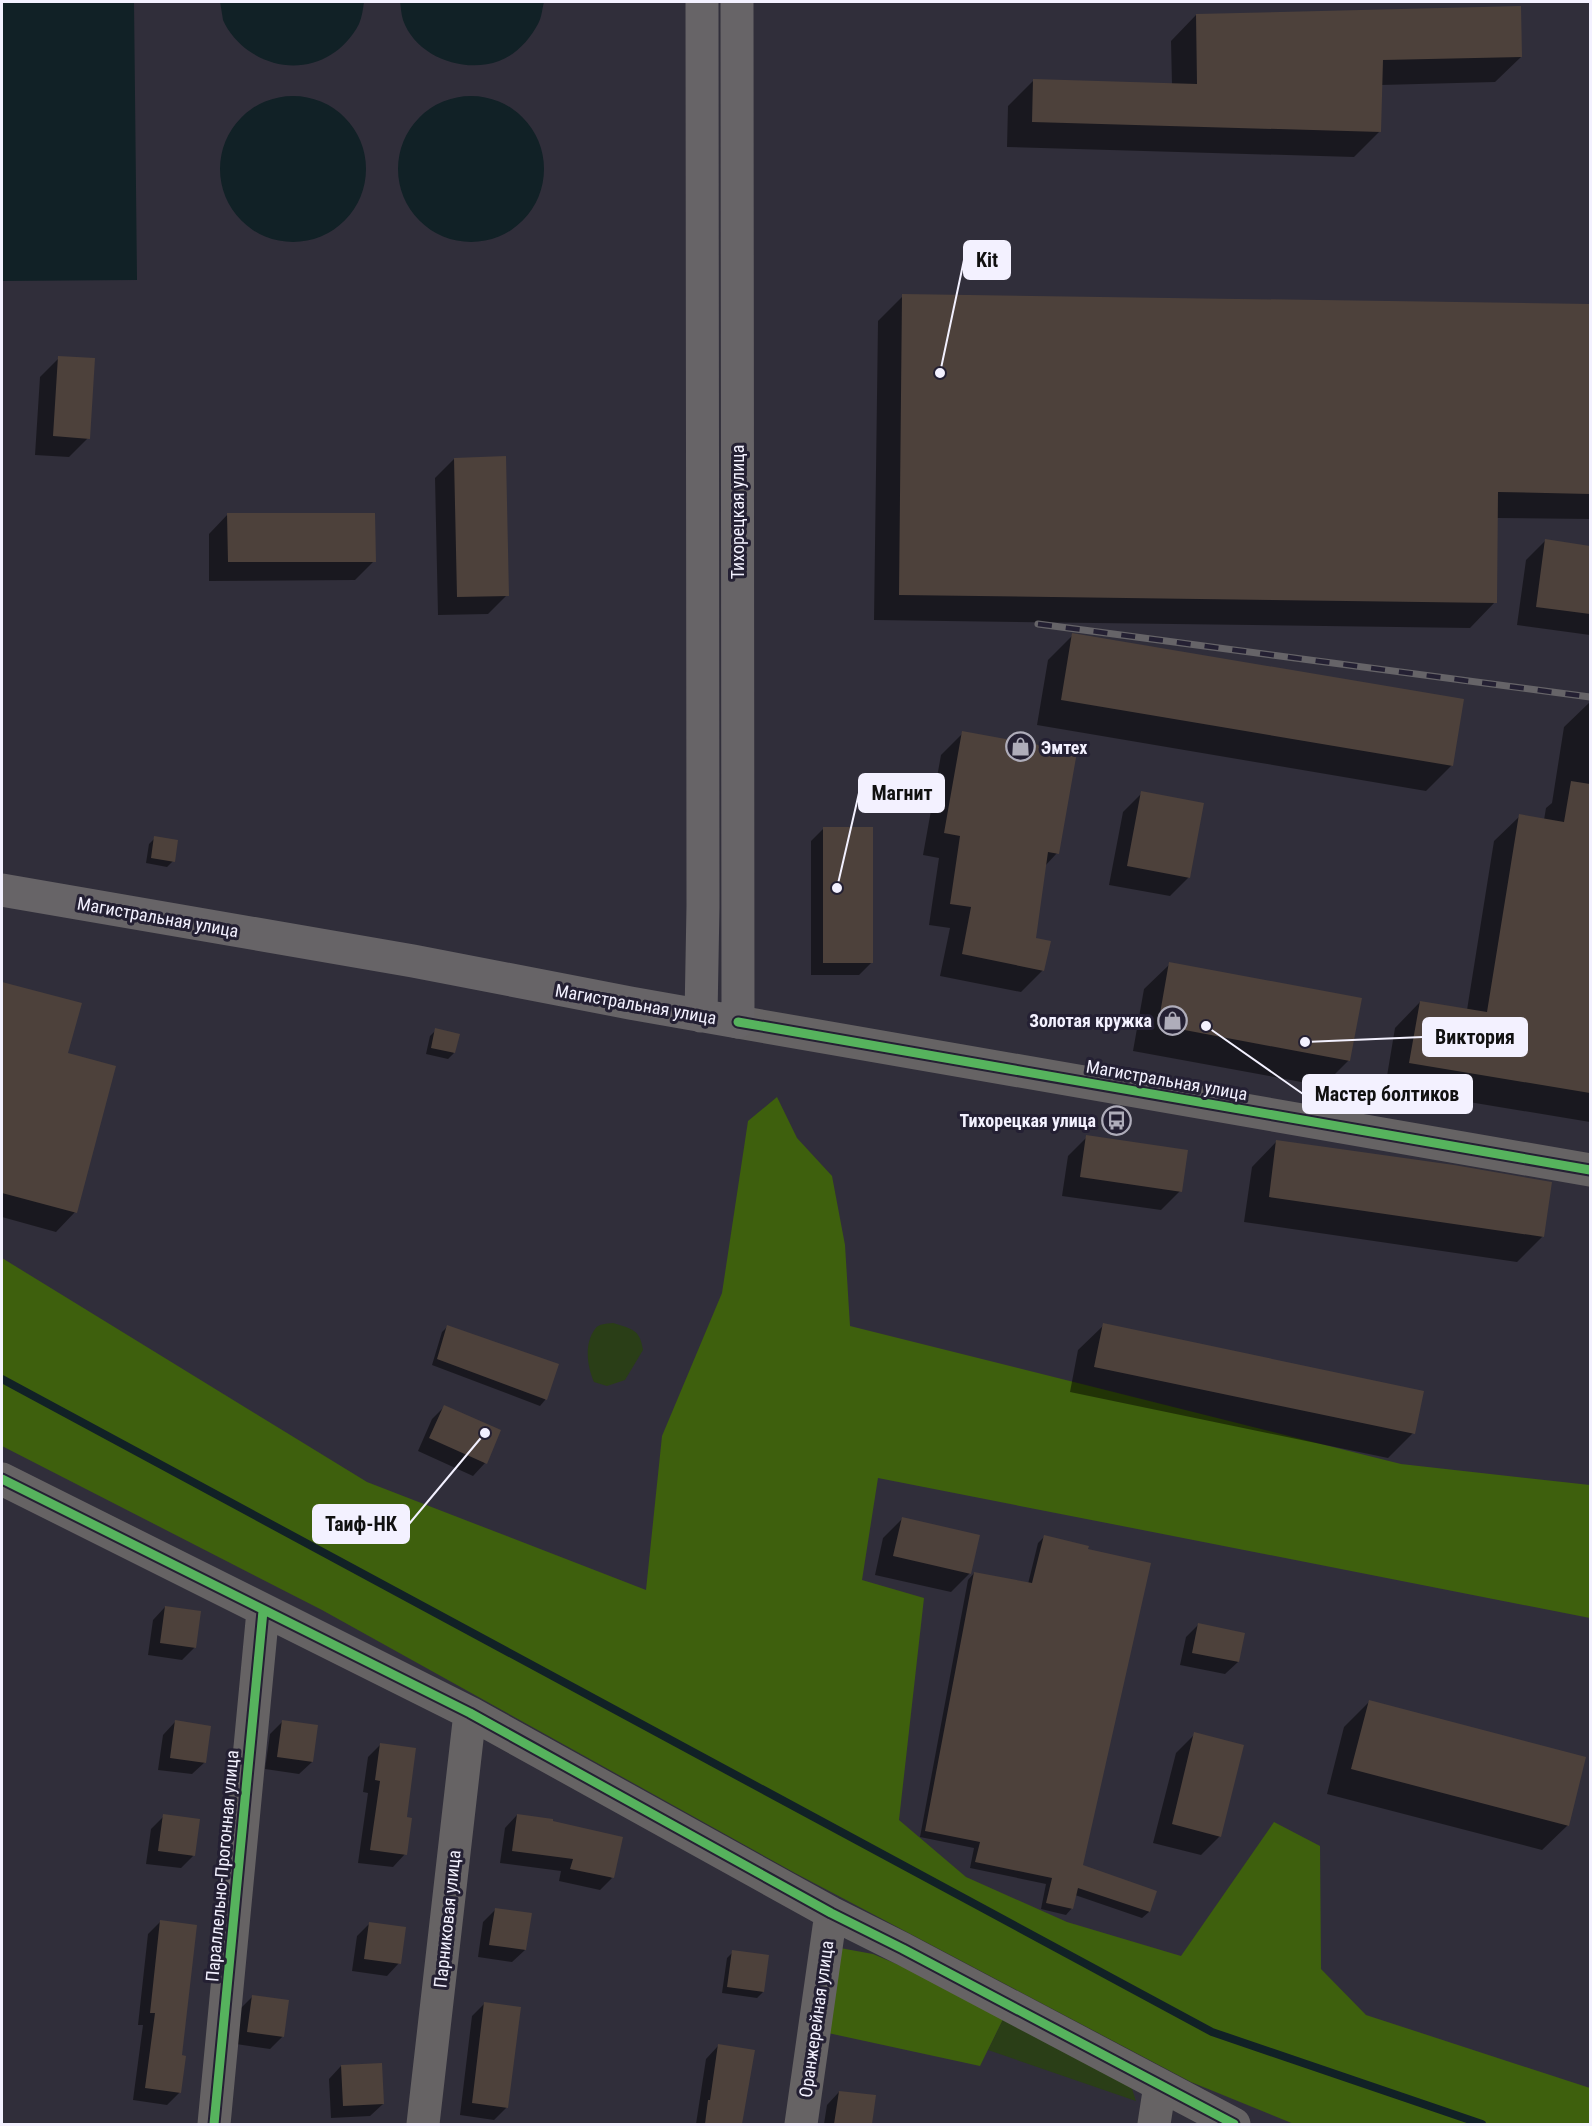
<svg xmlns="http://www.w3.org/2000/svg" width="1592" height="2126" font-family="'Roboto Condensed',sans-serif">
	<rect width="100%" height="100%" fill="#302e3a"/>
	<path fill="#2a3e17" d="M613,1323C632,1329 640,1329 643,1350L625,1380L607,1386L594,1382C587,1366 584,1344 595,1329C599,1323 607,1324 613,1323Z
		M1007,2011L1117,2072L1132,2089L1136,2101L988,2050Z"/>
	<path fill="#3e600d" d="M777,1097L797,1138L832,1176L845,1245L850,1326L1401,1464L1590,1485V1618L878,1478L862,1580L924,1598L899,1820L966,1877L1067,1922L1181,1956L1274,1822L1320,1846L1321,1969L1366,2015L1590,2088V2124H1294L1191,2082L795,1873L322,1610L2,1446V1258L367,1482L646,1590L662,1436L722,1293L748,1121Z
		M840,1948L873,1954L1007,2011L980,2066L828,2033Z"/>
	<path fill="#112126" d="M2,2H134L137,280L2,281Z
		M220,2H364C363,9 362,17 359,24C337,66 288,78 249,51C239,44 228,32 223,20C222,14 221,7 220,2Z
		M400,2H544C542,9 542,17 538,24C530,39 516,55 499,61C464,74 416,57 403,20C401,14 401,7 400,2Z
		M398 169a73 73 0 1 1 146 0a73 73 0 1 1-146 0Z
		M220 169a73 73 0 1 1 146 0a73 73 0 1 1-146 0Z"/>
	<path fill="#0007" d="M1196,15L1521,57L1495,82L1381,85L1380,131L1354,157L1007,147L1008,106L1033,81L1172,85L1171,41Z
		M903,296L1590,305V519L1497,518L1495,602L1470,628L874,620L878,321Z
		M59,358L88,438L69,457L35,455L40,377Z
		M454,459L507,595L488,614L438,615L435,478Z
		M228,514L374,561L355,580L209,581V534Z
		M1545,541L1590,547V635L1517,625L1526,560Z
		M1073,635L1452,765L1426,791L1037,725L1048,660Z
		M1590,702V1122L1385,1088L1395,1028L1420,1002L1467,1010L1494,841L1520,816L1544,820L1546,808L1552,803L1564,727Z
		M963,733L1057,853L1045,866L1034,939L1043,970L1021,992L940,976L950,928L929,925L939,858L923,855L941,755Z
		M1142,793L1189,877L1170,896L1109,885L1123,812Z
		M824,828L872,962L859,975H811V841Z
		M155,838L173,861L167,867L146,863L149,844Z
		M1170,964L1349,1060L1323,1086L1133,1051L1144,989Z
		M2,983L80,1004L67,1054L75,1212L56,1232L2,1217Z
		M436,1030L454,1053L448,1059L426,1054L430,1036Z
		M1087,1137L1180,1191L1161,1210L1062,1196L1068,1156Z
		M1277,1141L1543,1236L1517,1262L1244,1222L1252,1167Z
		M1104,1325L1413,1433L1388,1458L1070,1392L1078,1350Z
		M448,1326L557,1365L545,1400L540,1406L432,1365L442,1332Z
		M444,1407L485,1463L473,1476L418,1451L432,1419Z
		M902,1519L970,1573L951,1592L875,1575L883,1538Z
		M1045,1536L1081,1866L1156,1892L1149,1912L1142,1918L1075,1895L1072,1908L1066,1915L1041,1909L1046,1884L970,1868L974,1848L920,1837L968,1580L974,1573L1028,1584L1038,1543Z
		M165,1607L195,1647L182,1660L148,1655L153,1620Z
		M1198,1625L1238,1662L1225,1674L1180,1665L1186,1637Z
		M1369,1702L1568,1825L1542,1850L1327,1794L1344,1727Z
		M175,1722L205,1762L192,1774L158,1770L163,1735Z
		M282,1722L312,1762L299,1774L265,1769L270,1734Z
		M1195,1734L1220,1836L1201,1855L1153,1843L1176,1753Z
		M380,1745L405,1819V1854L393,1867L358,1863L368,1793L363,1792L368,1757Z
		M517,1815L612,1878L600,1890L559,1881L561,1871L500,1863L505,1828Z
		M164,1816L193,1856L181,1868L146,1864L151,1829Z
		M495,1910L525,1950L512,1962L478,1957L483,1922Z
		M161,1921L180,2057V2092L167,2105L133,2100L143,2025H138L148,1934Z
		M370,1923L399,1963L387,1976L352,1971L357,1936Z
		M733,1952L763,1992L757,1998L722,1993L727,1958Z
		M253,1996L283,2036L270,2049L236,2044L240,2009Z
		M485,2003L507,2107L494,2120L460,2115L472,2016Z
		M718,2046L753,2051L741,2124H696L706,2059Z
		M341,2066L383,2104L370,2116L331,2118L329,2079Z
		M839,2092L874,2097L870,2124H824L827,2105Z"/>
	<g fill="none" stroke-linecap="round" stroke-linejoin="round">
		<path stroke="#112126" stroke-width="8" d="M2,1379L1212,2032L1482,2124"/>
	</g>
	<path fill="#4d413b" d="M1521,6L1522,57L1383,60L1381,132L1032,122L1033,79L1197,84L1196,14Z
		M902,294L1590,304V494L1498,492L1497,603L899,595Z
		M58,356L95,358L90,439L53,436Z
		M506,456L509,596L457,597L454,458Z
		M227,513H375L376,562H228Z
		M1545,539L1590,546V614L1536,607Z
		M1072,633L1464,699L1453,766L1061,700Z
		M962,731L1077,752L1059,854L1048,852L1036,938L1051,941L1044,971L962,954L971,907L950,904L960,836L944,833Z
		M1571,781L1590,784V1093L1409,1063L1420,1001L1487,1012L1519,814L1564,822Z
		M1141,791L1204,803L1190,878L1127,866Z
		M823,827H873V963H823Z
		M154,836L178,840L175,862L151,858Z
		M1169,962L1362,998L1350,1061L1158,1025Z
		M2,982L82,1003L68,1053L116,1066L77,1213L2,1193Z
		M435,1028L460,1034L455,1053L431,1048Z
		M1086,1135L1188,1150L1182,1192L1080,1177Z
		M1276,1140L1454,1165L1552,1182L1544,1237L1269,1197Z
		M1103,1323L1424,1391L1415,1434L1094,1367Z
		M447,1325L559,1364L547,1400L437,1359Z
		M444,1405L501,1430L487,1464L429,1438Z
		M902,1517L980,1535L971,1574L893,1556Z
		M1044,1535L1089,1546L1088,1549L1151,1563L1083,1865L1157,1891L1150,1912L1078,1888L1073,1909L1046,1903L1052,1878L975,1862L980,1842L925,1831L974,1572L1032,1583Z
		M165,1606L201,1611L196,1648L160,1643Z
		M1198,1623L1245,1633L1239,1662L1192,1653Z
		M1369,1700L1586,1757L1569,1826L1351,1769Z
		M175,1720L211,1726L206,1763L170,1758Z
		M282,1720L318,1725L313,1762L277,1757Z
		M1194,1732L1244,1745L1221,1837L1172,1824Z
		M380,1743L416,1748L407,1817L412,1818L407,1855L370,1850L380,1781L375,1780Z
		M163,1814L200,1819L195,1856L158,1851Z
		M517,1814L553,1819V1821L623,1837L614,1878L570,1869L573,1859L512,1851Z
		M495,1908L532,1913L526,1950L489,1945Z
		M160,1920L197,1925L182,2055L186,2056L181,2093L145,2088L155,2013H150Z
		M369,1922L406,1927L401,1964L364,1959Z
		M732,1950L769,1955L764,1992L727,1987Z
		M252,1995L289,2000L284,2037L247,2032Z
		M484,2002L521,2007L508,2108L472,2103Z
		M718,2044L755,2050L742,2124H705L708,2100H710Z
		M382,2063L384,2104L343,2106L341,2065Z
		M839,2091L876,2095L872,2124H834Z"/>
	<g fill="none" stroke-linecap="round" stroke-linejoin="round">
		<path stroke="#666364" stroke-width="33" d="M738,1022L1590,1170
			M2,1479L470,1713L831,1913L903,1949L1234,2124
			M214,2124L263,1611
			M423,2124L470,1713
			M801,2124L831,1913
			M1154,2124L1160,2085"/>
		<path stroke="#676467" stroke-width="33" d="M2,890L413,961L630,1003L738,1022L737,2
			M701,1016L703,906L702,2"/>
		<defs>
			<path id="rail" d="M1038,624L1590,697"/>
		</defs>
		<use href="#rail" stroke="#666468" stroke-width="7"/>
		<use href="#rail" stroke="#242033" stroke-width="4.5" stroke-dasharray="14" stroke-linecap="butt"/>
		<defs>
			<path id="cycleway" d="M738,1022L1590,1170
				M2,1479L470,1713L831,1913L903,1949L1234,2124
				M214,2124L263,1611"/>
		</defs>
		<use href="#cycleway" stroke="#242033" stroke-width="13"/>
		<use href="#cycleway" stroke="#56b35d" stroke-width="9"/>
	</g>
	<defs>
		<symbol id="shop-ring" viewBox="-11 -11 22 22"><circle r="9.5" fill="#242033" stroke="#afadba" stroke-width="1.5"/><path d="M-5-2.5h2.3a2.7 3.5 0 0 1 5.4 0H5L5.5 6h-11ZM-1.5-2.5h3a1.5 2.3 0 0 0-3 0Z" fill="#afadba"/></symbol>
		<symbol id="bus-ring" viewBox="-11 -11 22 22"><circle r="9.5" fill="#242033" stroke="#afadba" stroke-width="1.5"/><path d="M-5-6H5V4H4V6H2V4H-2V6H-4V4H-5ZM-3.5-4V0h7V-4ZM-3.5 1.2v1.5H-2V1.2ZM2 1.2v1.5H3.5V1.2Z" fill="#afadba"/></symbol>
	</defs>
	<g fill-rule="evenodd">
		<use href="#shop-ring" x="1004" y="730" width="33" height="33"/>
		<use href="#shop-ring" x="1156" y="1004" width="33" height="33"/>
		<use href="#bus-ring" x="1100" y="1104" width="33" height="33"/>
	</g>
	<g text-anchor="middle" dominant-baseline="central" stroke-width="6" stroke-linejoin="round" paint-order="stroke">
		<g font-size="18" fill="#f3f1ff" stroke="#242033">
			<text transform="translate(737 512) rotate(-90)">Тихорецкая улица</text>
			<text transform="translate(158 917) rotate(10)">Магистральная улица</text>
			<text transform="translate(636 1004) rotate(10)">Магистральная улица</text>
			<text transform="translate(1167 1080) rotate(10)">Магистральная улица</text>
			<text transform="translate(222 1866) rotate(-85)">Параллельно-Прогонная улица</text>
			<text transform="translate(447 1919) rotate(-84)">Парниковая улица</text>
			<text transform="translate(816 2019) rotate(-82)">Оранжерейная улица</text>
		</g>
		<g font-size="18" font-weight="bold" fill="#f3f1ff" stroke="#242033" text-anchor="end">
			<text x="1041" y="747" text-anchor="start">Эмтех</text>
			<text x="1152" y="1020">Золотая кружка</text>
			<text x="1096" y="1120">Тихорецкая улица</text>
		</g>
	</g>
	<path fill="none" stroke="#f3f1ff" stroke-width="2" d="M940 373L964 260M837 888L859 793M1305 1042L1423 1037M1206 1026L1303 1094M485 1433L409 1524"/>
	<g fill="#f3f1ff" stroke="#242033" stroke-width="2">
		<circle cx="940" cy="373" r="6"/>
		<circle cx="837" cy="888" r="6"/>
		<circle cx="1305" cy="1042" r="6"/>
		<circle cx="1206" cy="1026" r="6"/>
		<circle cx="485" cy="1433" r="6"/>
	</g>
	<g fill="#f3f1ff" stroke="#f3f1ff" stroke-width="2">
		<rect x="964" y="241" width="46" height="38" rx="6"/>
		<rect x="859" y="774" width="85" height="38" rx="6"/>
		<rect x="1423" y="1018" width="104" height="38" rx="6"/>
		<rect x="1303" y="1075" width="169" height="38" rx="6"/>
		<rect x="313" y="1505" width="96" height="38" rx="6"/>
	</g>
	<g font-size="20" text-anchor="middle" font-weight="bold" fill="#111">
		<text x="987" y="267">Kit</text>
		<text x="902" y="800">Магнит</text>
		<text x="1475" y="1044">Виктория</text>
		<text x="1387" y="1101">Мастер болтиков</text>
		<text x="361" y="1531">Таиф-НК</text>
	</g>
	<rect width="1592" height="2126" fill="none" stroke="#f3f1ff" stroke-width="6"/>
</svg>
